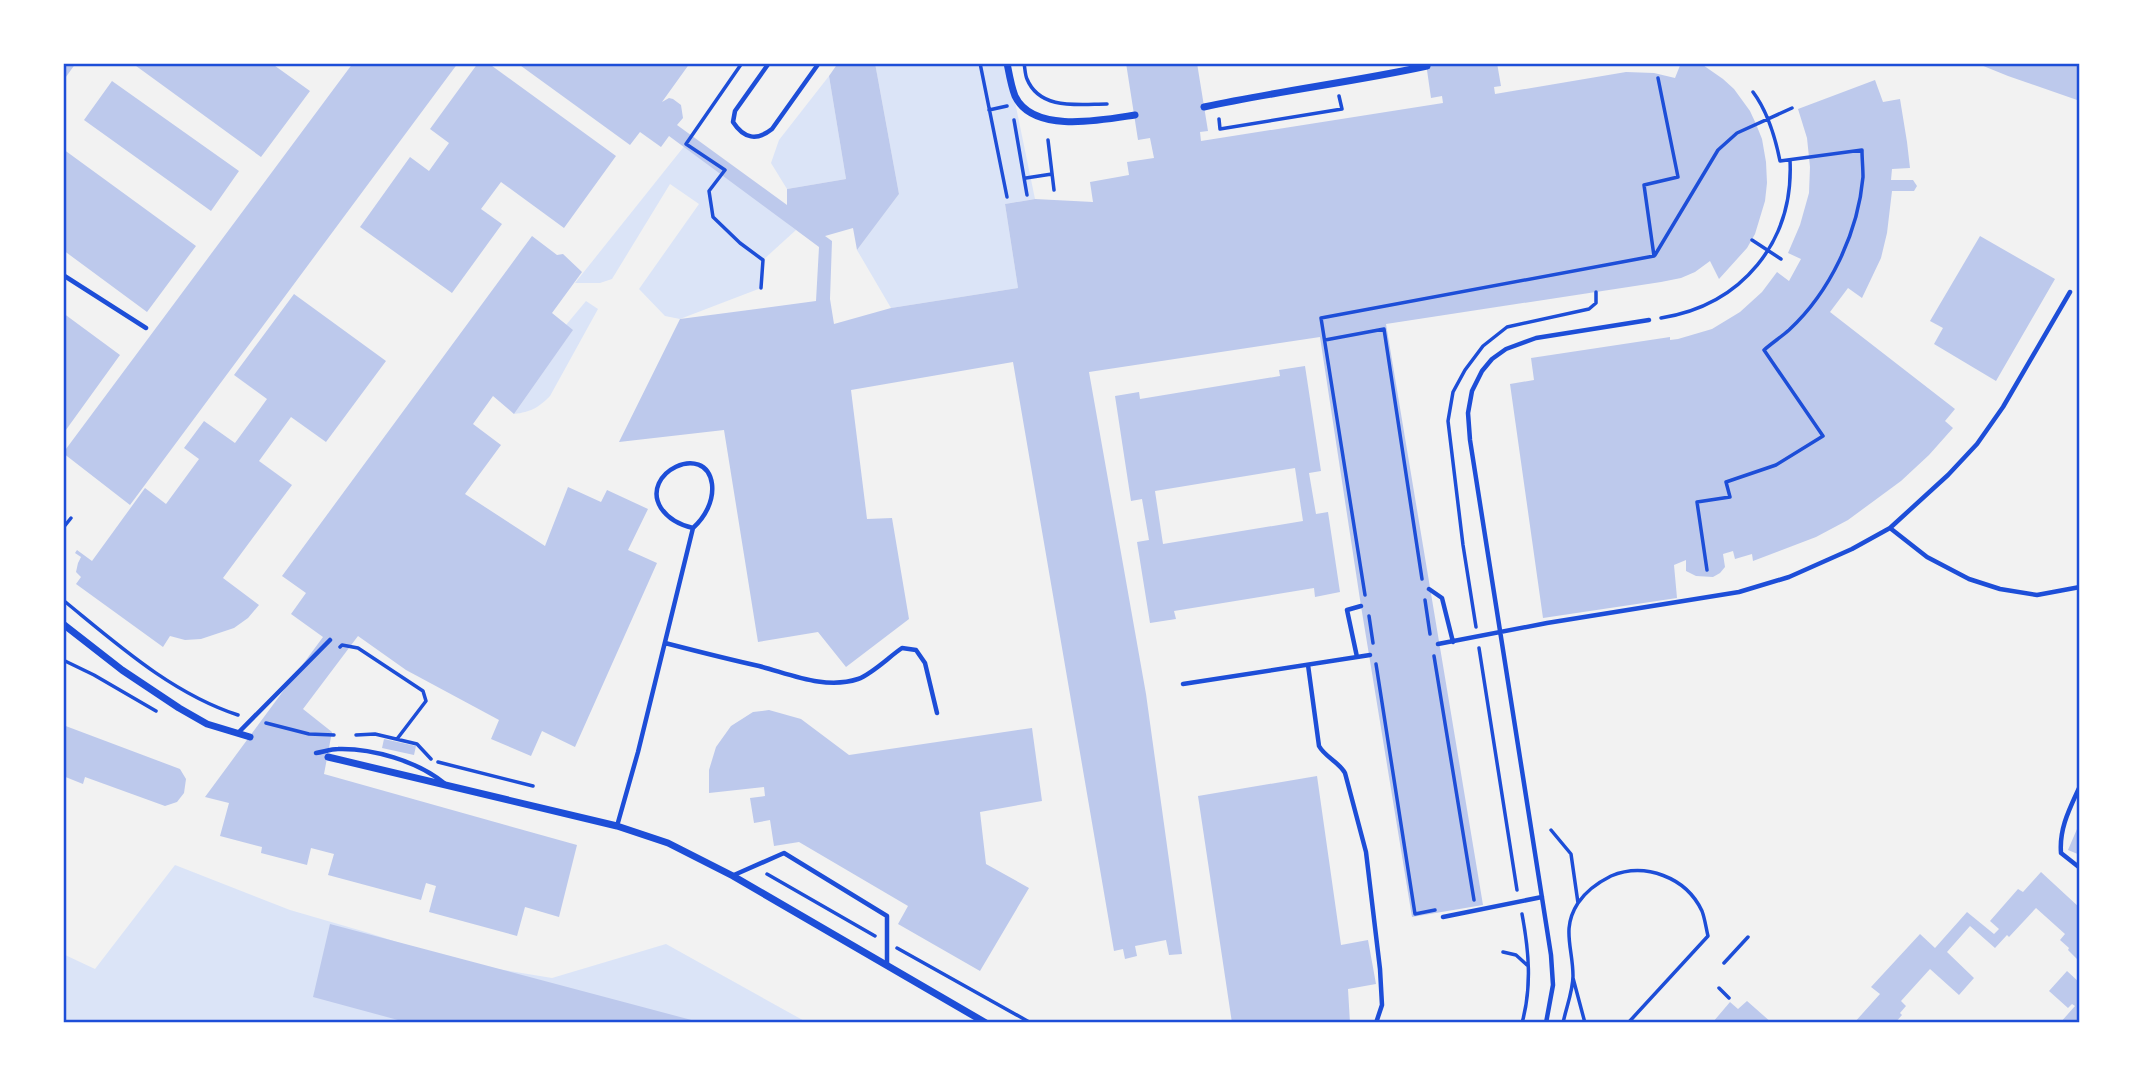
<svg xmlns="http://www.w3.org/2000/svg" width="2143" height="1086" font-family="'PT Sans Narrow',sans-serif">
	<rect width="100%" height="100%" fill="#f2f2f2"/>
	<path fill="#dbe4f7" d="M875,63H1007L1035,199L1005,204L1018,288L891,308L857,250L899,194Z
		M829,76L846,179L787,189L771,163L779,140Z
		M686,144L796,230L763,260L761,288L680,319L665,316L639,289L699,204L670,184L612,279L600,283H575Z
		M586,301L598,309L550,396C538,408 531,412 514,414L572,331L566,325Z
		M175,865L290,910L369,933L461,963L552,978L666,944L808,1023H63V954L95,969Z"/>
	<path fill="#bdc9ec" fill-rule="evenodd" d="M63,63H76L63,81Z
		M132,63H271L310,91L261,157Z
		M353,63H458L130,505L63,453Z
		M478,63H488L616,156L564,228L501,182L481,209L502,224L452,293L360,227L410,157L429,171L449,143L430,129Z
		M517,63H690L662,102L669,98L673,99L681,105L683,118L677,125L787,205V189L846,179L829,76L838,63H875L899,194L857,250L853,228L825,236L832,241L830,299L834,324L891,308L1018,288L1005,204L1035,199L1093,202L1090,182L1129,175L1127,162L1154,158L1150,138L1138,140L1126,63H1197L1208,131L1200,132L1201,141L1443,103L1442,96L1431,98L1426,63H1497L1501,86L1494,87L1495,94L1626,72L1654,73L1675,78L1681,63H1700L1723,79L1734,89L1750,111L1756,124L1762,139L1766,162L1767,183L1765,201L1755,234L1747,248L1719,279L1710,261L1695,272L1681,278L1661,282L1386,324L1483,905L1412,917L1361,606L1320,337L1089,372L1146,694L1182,954L1169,955L1166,940L1135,946L1137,956L1125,959L1123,949L1114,951L1013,362L851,390L867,519L892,518L909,619L846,667L818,632L758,642L724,430L619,442L680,319L816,301L819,247L669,136L661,147L640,132L630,145Z
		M1976,63H2080V101L2008,76Z
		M1875,80L1883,102L1900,99L1907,142L1910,168L1892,169L1891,180H1913L1917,186L1914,191H1892L1887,233L1881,258L1862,298L1848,288L1830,312L1955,409L1945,421L1953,428L1929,455L1901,481L1848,520L1816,537L1753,561L1752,554L1735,559L1733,551L1723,554L1725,567L1720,573L1713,577L1696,576L1686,571V560L1674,565L1677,598L1543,618L1510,384L1534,380L1531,358L1670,337V340L1678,339L1712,329L1740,312L1762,292L1777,272L1789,281L1801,259L1788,253L1800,225L1809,193L1810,167L1807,138L1798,109Z
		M112,81L239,171L211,211L84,120Z
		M63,149L196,246L147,312L63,250Z
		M532,236L557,255L563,254L582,272L552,313L573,330L514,414L493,396L473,424L501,445L465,494L545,546L568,487L601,502L607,490L648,509L628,550L657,563L575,747L542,731L531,756L491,739L499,720L406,670L358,636L303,709L332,732L324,774L577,845L559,917L525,907L517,936L429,912L436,886L426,883L421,900L328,875L334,854L311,848L307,865L261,853L262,847L220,836L229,803L205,797L323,637L291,614L306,593L282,576Z
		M1980,236L2055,279L1996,381L1934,344L1943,328L1930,321Z
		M294,294L386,361L326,442L291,417L259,461L292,485L223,578L259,605L248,618L234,628L201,639L185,640L170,636L163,647L76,584L81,577L76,572L78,563L81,557L75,553L77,550L92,561L145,488L166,504L199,459L184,448L204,421L235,443L267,399L234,375Z
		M63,313L120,355L63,434Z
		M1305,366L1321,471L1309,473L1316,514L1328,512L1340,592L1315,597L1314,588L1174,611L1176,619L1150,623L1137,542L1149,540L1142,499L1131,501L1115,396L1139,392L1140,399L1280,376L1279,370ZM1295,468L1303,521L1163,544L1155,491Z
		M769,710L801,719L849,755L1032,728L1042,801L980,812L986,864L1029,888L980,971L898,924L908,906L799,842L774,846L770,820L754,823L750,798L765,796L764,787L709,793V770L716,747L731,726L753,712Z
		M63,725L180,769L186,779L184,793L177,802L165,806L85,777L83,784L63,776Z
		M384,739L416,746L414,755L382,748Z
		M1317,776L1341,945L1368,940L1376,984L1348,989L1350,1023H1232L1198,796Z
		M2080,822V855L2068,850Z
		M2041,872L2080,908V962L2068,950L2069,948L2060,940L2065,934L2036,908L2009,937L2007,935L1995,948L1970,926L1947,952L1974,978L1959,995L1930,969L1901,1001L1906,1006L1900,1013L1902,1015L1895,1023H1854L1880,994L1871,987L1920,934L1935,948L1967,912L1994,934L1999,929L1990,921L2018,889L2023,892Z
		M330,924L699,1022L698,1023H409L313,997Z
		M2067,971L2080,983V1016L2074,1023H2060L2075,1006L2072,1004L2068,1008L2049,991Z
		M1747,1001L1772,1023H1693L1703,1020L1713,1022L1730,1002L1738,1009Z"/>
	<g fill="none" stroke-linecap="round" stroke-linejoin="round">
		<path stroke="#1d4ed8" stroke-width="3.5" d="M742,63L686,144L725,170L709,191L713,217L740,243L763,260L761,288
			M980,63L1007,197
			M1024,63C1025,68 1025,75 1027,79C1040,111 1080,104 1107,104
			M989,110L1007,106
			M1219,119L1220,129L1342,109L1339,96
			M1014,120L1027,195
			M1048,140L1054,190
			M1026,178L1052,174
			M1752,240L1781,259
			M1655,255L1718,150L1737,133L1792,108
			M1661,318C1742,305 1794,242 1790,160
			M1325,340L1384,329L1422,579
			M63,528L71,518
			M1707,570L1697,502L1730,497L1726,482L1776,465L1823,436L1764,350C1772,343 1781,337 1789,330C1830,292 1858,233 1863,177C1863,168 1862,159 1862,150L1780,161C1775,136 1768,112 1753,92
			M1365,595L1321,318L1654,256L1644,185L1678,177L1658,78
			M63,600C117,644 171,693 238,715
			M1425,600L1430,634
			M1369,616L1373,643
			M1476,627L1463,545L1448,421L1453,392L1465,370L1483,346L1507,327L1589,309L1596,303V292
			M340,647L342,645L358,648L423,691L426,701L397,739
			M1479,648L1517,890
			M1434,656L1474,900
			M63,660L94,675L156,711
			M1376,664L1415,914L1435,910
			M266,723L309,734L334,735
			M356,735L375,734L417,744L431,759
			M438,762L533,786
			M1551,830L1571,854L1578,903
			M767,874L875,936
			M1522,914C1529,951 1532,987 1522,1023
			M897,948L1031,1023
			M1503,952L1516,955L1527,965
			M1724,963L1748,937
			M1573,978L1585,1023
			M1719,988L1729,998
			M1563,1023C1566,1008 1573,991 1573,976C1573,948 1561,929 1578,903C1586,891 1599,882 1611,876C1645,862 1686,877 1702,911C1705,919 1706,928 1708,936L1628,1023"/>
		<path stroke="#1d4ed8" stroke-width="4.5" d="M769,63L735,111L733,122C744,139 757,141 772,129L819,63
			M63,275L146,328
			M1890,528L1927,557L1969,579L2000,589L2037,595L2080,587
			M1429,589L1442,598L1453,642
			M665,643C696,651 727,659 759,666C790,674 825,690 858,679C872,674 890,656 902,648L916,650L925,663L937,713
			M1438,644L1547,623L1739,592L1789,577L1852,549L1890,528L1948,475L1977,444L2003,407L2070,292
			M1357,657L1347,610L1361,606
			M1308,665L1319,746C1325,757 1339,762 1345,773L1366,852L1380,969L1382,1005L1376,1023
			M1183,684L1370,655
			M238,733L330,640
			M316,753C323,752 331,749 338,749C372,748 417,761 444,783
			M2080,786C2070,808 2059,828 2061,853L2080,868
			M617,826L638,752L693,528C705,517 714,501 712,484C706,441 639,473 661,508C669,520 680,525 693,528
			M734,875L784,853L887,916V966
			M1443,917L1542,897
			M1546,1023L1553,985L1551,955L1470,440L1468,413L1472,391L1482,371L1492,359L1506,349L1536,338L1649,320"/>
		<path stroke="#1d4ed8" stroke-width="7" d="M1007,63C1009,73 1011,86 1015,96C1033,134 1102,120 1135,115
			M1204,107C1278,91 1353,82 1427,66
			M63,624L122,670L179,708L207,724L250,737
			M328,757L617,826L668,843L733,876L986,1023"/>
	</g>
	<rect width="2143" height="1086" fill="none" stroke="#ffffff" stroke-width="130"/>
	<rect x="65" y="65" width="2013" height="956" fill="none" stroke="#1d4ed8" stroke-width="2.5"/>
</svg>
